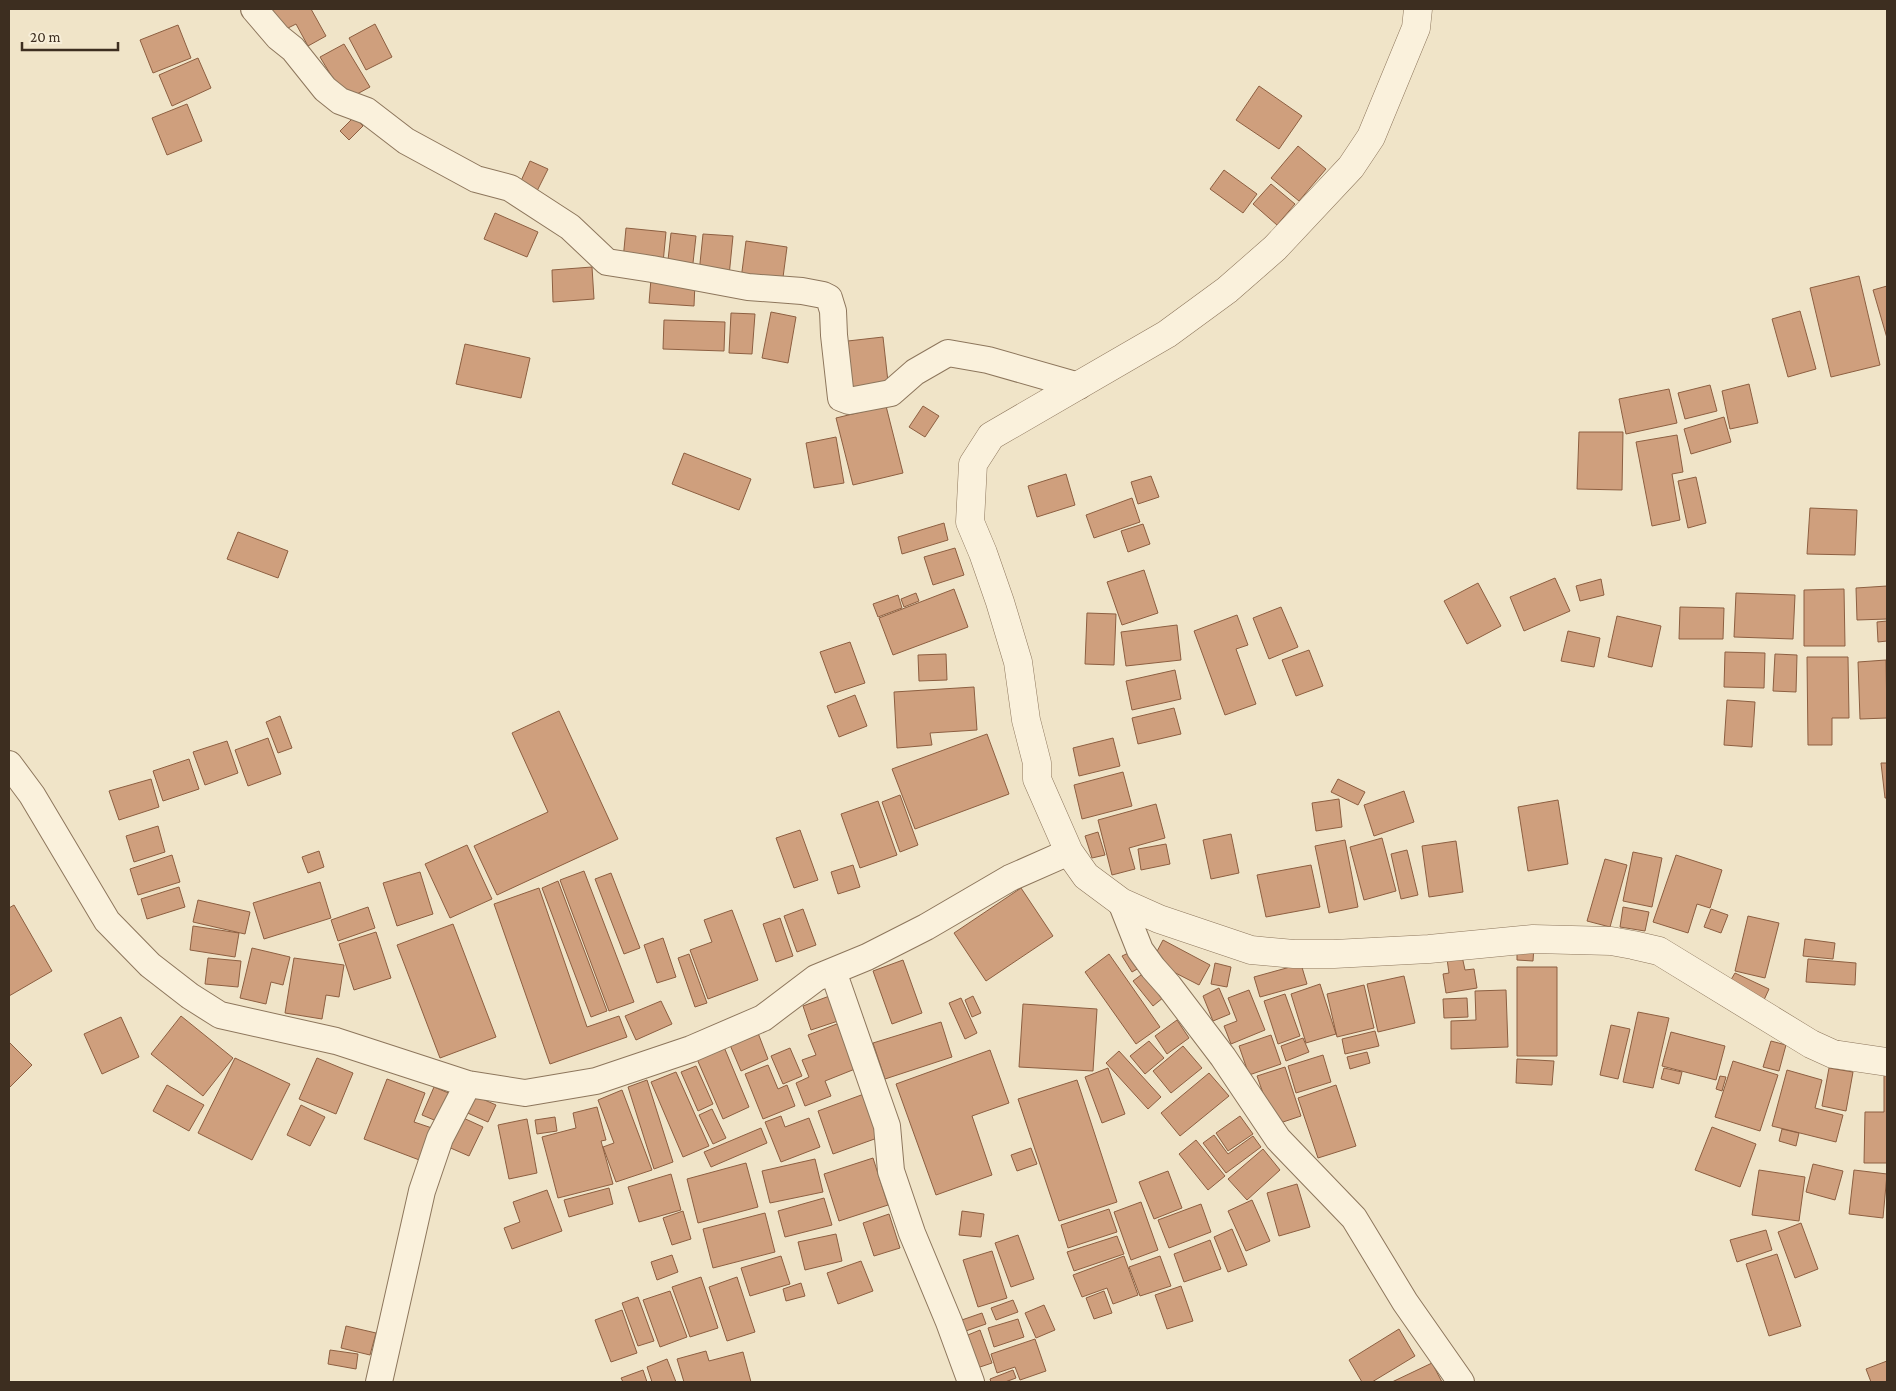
<svg xmlns="http://www.w3.org/2000/svg" width="1896" height="1391" font-family="'Crimson Pro',serif">
	<rect width="100%" height="100%" fill="#f0e4c8"/>
	<path fill="#cf9f7d" stroke="#8d5f41" d="M270,9H311L326,36L308,46L296,24L280,32Z
		M375,24L392,57L366,70L349,38Z
		M178,25L191,58L153,73L140,40Z
		M344,44L370,87L346,100L320,57Z
		M198,58L211,88L172,106L159,75Z
		M1259,86L1302,116L1279,149L1236,120Z
		M187,104L202,141L167,155L152,118Z
		M354,117L363,126L349,140L340,131Z
		M1298,146L1326,169L1299,201L1271,178Z
		M530,161L548,169L537,191L520,183Z
		M1224,170L1257,194L1243,213L1210,189Z
		M1271,184L1295,204L1277,225L1253,204Z
		M495,213L538,232L527,257L484,239Z
		M626,228L666,232L663,263L623,260Z
		M671,233L696,236L692,272L667,269Z
		M703,234L733,236L729,276L699,273Z
		M746,241L787,247L782,285L741,279Z
		M592,267L594,299L553,302L552,270Z
		M1859,276L1880,365L1831,377L1810,288Z
		M651,279L695,283L694,306L649,303Z
		M1887,286V338L1873,290Z
		M1800,311L1816,369L1788,377L1772,319Z
		M771,312L796,317L788,363L762,358Z
		M731,313L755,314L752,354L729,353Z
		M664,320L725,322L724,351L663,349Z
		M883,337L889,391L845,396L839,342Z
		M465,344L530,358L521,398L456,384Z
		M1749,384L1758,423L1730,429L1722,391Z
		M1710,385L1717,411L1685,419L1678,393Z
		M1669,389L1677,423L1626,434L1619,399Z
		M886,406L903,473L853,485L836,418Z
		M923,406L939,416L925,437L909,427Z
		M1724,417L1731,442L1691,454L1684,429Z
		M1579,432H1623L1622,490L1577,489Z
		M1677,435L1683,472L1672,474L1680,520L1652,526L1636,442Z
		M836,437L844,483L814,488L806,443Z
		M684,453L751,479L739,510L672,484Z
		M1066,474L1075,505L1037,517L1028,486Z
		M1151,476L1159,497L1138,504L1131,482Z
		M1696,477L1706,523L1688,528L1678,481Z
		M1132,498L1140,522L1094,538L1086,515Z
		M1810,508L1857,510L1855,555L1807,554Z
		M944,523L948,540L902,554L898,537Z
		M1143,524L1150,544L1128,552L1121,531Z
		M238,532L288,551L278,578L227,559Z
		M955,548L964,575L933,585L924,557Z
		M1144,570L1158,613L1122,625L1107,582Z
		M1555,578L1570,611L1524,631L1510,597Z
		M1601,579L1604,595L1580,601L1576,586Z
		M1478,583L1501,626L1467,644L1444,601Z
		M1887,586V619L1857,620L1856,588Z
		M954,589L968,627L893,655L879,618Z
		M1844,589L1845,646H1804V590Z
		M916,593L919,601L904,607L901,599Z
		M1736,593L1795,595L1793,639L1734,637Z
		M898,595L902,608L878,617L873,604Z
		M1281,607L1298,647L1269,659L1253,618Z
		M1680,607L1724,608L1723,639H1679Z
		M1087,613L1116,614L1114,665L1085,664Z
		M1237,615L1248,645L1236,649L1256,704L1225,715L1194,631Z
		M1617,616L1661,626L1652,667L1608,657Z
		M1887,621V641L1878,642L1877,622Z
		M1177,625L1181,660L1126,666L1121,632Z
		M1568,631L1600,638L1594,667L1561,661Z
		M850,642L865,683L835,693L820,652Z
		M1309,650L1323,686L1296,696L1282,660Z
		M1725,652L1765,653L1764,688L1724,687Z
		M946,654L947,680L919,681L918,655Z
		M1775,654L1797,655L1796,692L1773,691Z
		M1807,657H1848L1849,718H1832V745H1808Z
		M1886,660L1887,718L1860,719L1858,662Z
		M1175,670L1181,699L1132,710L1126,681Z
		M974,687L977,730L930,733L932,745L897,748L894,692Z
		M855,695L867,726L839,737L827,706Z
		M1727,700L1755,702L1752,747L1724,745Z
		M1174,708L1181,734L1138,744L1132,718Z
		M559,711L618,839L497,895L474,846L548,812L512,733Z
		M280,716L292,748L278,753L266,722Z
		M987,734L1009,794L915,829L892,769Z
		M268,738L281,774L248,786L235,750Z
		M1113,738L1120,766L1079,776L1073,748Z
		M227,741L238,773L205,785L193,752Z
		M189,759L199,789L163,801L153,771Z
		M1881,763H1887V798H1885Z
		M1123,772L1132,806L1082,819L1074,785Z
		M151,779L159,807L119,820L109,791Z
		M1338,779L1365,792L1358,805L1331,792Z
		M1404,791L1414,822L1374,836L1364,805Z
		M900,795L918,845L900,852L882,802Z
		M1339,799L1342,827L1316,831L1312,803Z
		M1558,800L1568,864L1528,871L1518,807Z
		M878,801L897,855L860,868L841,814Z
		M1156,804L1165,838L1129,848L1135,869L1112,875L1098,820Z
		M158,826L165,852L134,862L126,836Z
		M800,830L818,880L794,888L776,838Z
		M1098,832L1105,855L1092,858L1085,836Z
		M1231,834L1239,873L1211,879L1203,840Z
		M1382,838L1396,891L1364,900L1350,847Z
		M1345,840L1358,907L1329,913L1315,846Z
		M1456,841L1463,892L1429,897L1422,846Z
		M1166,844L1170,864L1141,870L1138,849Z
		M467,845L492,899L450,918L425,864Z
		M1407,850L1418,895L1401,899L1391,854Z
		M319,851L324,867L308,873L302,857Z
		M1633,852L1662,858L1652,907L1623,901Z
		M172,855L180,882L138,895L130,869Z
		M1676,855L1722,870L1710,908L1697,904L1688,933L1653,922Z
		M1605,859L1627,865L1610,927L1587,921Z
		M853,865L860,887L838,894L831,872Z
		M1311,865L1320,907L1266,917L1257,875Z
		M584,871L634,1002L609,1011L560,880Z
		M420,872L433,914L397,926L383,883Z
		M611,873L640,948L624,954L595,879Z
		M558,881L607,1011L591,1017L542,888Z
		M320,882L331,918L264,939L253,903Z
		M179,887L185,907L147,919L141,899Z
		M539,888L587,1027L619,1016L627,1037L550,1064L494,904Z
		M1021,888L1053,936L986,981L954,933Z
		M198,900L250,912L245,934L193,922Z
		M14,905L52,971L9,996V908Z
		M368,907L375,928L338,941L331,920Z
		M1623,907L1649,912L1645,931L1620,927Z
		M803,909L816,945L797,952L784,916Z
		M1711,909L1728,915L1721,933L1704,927Z
		M732,910L758,980L708,999L690,950L712,942L704,920Z
		M1748,916L1779,923L1765,978L1735,971Z
		M780,918L793,956L776,962L763,924Z
		M453,924L496,1037L440,1058L397,945Z
		M193,926L239,933L235,957L190,950Z
		M376,932L391,978L354,990L339,944Z
		M663,938L676,977L657,983L644,945Z
		M1805,939L1835,943L1833,959L1803,956Z
		M1163,940L1210,965L1199,985L1152,961Z
		M1517,946H1534L1533,961L1517,960Z
		M252,948L290,957L283,985L271,982L266,1004L240,998Z
		M1137,949L1146,964L1132,972L1122,956Z
		M689,954L707,1003L695,1007L678,958Z
		M1109,954L1160,1027L1136,1044L1085,972Z
		M1462,956L1465,970L1474,969L1477,988L1446,993L1443,974L1449,973L1447,959Z
		M208,958L241,961L238,987L205,984Z
		M294,958L344,965L339,997L326,995L322,1019L285,1013Z
		M1808,959L1856,963L1855,985L1806,982Z
		M903,960L922,1013L892,1024L873,971Z
		M1215,963L1231,967L1227,987L1211,984Z
		M1301,964L1307,984L1260,997L1254,977Z
		M1517,967H1557V1056H1517Z
		M1149,969L1169,993L1153,1006L1133,981Z
		M1735,973L1769,989L1764,1000L1729,983Z
		M1404,976L1415,1023L1378,1032L1367,984Z
		M1320,984L1336,1034L1306,1043L1291,994Z
		M1364,985L1374,1028L1337,1037L1327,994Z
		M1219,988L1230,1014L1213,1021L1203,996Z
		M1249,990L1265,1030L1231,1044L1224,1026L1237,1021L1228,998Z
		M1506,990L1508,1047L1451,1049V1021L1476,1020L1475,991Z
		M1285,994L1300,1036L1278,1044L1264,1001Z
		M832,995L841,1020L811,1030L803,1006Z
		M973,996L981,1013L972,1017L965,1000Z
		M961,998L977,1033L965,1039L949,1003Z
		M1467,998L1468,1017L1444,1018L1443,999Z
		M661,1001L672,1024L636,1040L625,1016Z
		M1023,1004L1097,1009L1093,1071L1019,1067Z
		M1638,1012L1669,1018L1653,1088L1623,1082Z
		M181,1016L233,1058L203,1096L151,1054Z
		M121,1017L139,1057L102,1074L84,1034Z
		M1177,1020L1189,1038L1167,1054L1155,1036Z
		M842,1022L860,1067L825,1081L831,1096L805,1106L796,1083L809,1077L802,1060L816,1055L808,1035Z
		M941,1022L952,1057L885,1079L873,1043Z
		M1611,1025L1630,1029L1618,1079L1600,1075Z
		M1375,1031L1379,1046L1345,1054L1342,1039Z
		M1671,1032L1725,1046L1716,1080L1662,1066Z
		M758,1033L768,1059L741,1071L730,1045Z
		M1271,1035L1281,1064L1249,1075L1239,1046Z
		M1303,1038L1309,1052L1286,1061L1281,1046Z
		M1149,1041L1164,1058L1145,1074L1130,1056Z
		M1771,1041L1786,1045L1779,1071L1763,1067Z
		M9,1042L32,1065L9,1088Z
		M1183,1046L1202,1068L1171,1093L1153,1071Z
		M724,1047L749,1107L723,1119L697,1059Z
		M790,1048L802,1076L783,1084L771,1056Z
		M990,1050L1009,1103L972,1116L992,1175L936,1195L896,1084Z
		M1119,1051L1161,1097L1148,1109L1106,1063Z
		M1367,1052L1370,1063L1350,1069L1347,1057Z
		M1323,1055L1331,1082L1296,1093L1288,1066Z
		M235,1058L290,1084L252,1160L198,1133Z
		M317,1058L353,1073L336,1114L299,1099Z
		M1517,1059L1554,1061L1552,1085L1516,1083Z
		M1733,1061L1778,1075L1760,1131L1715,1117Z
		M768,1065L778,1089L787,1085L795,1106L763,1119L745,1074Z
		M696,1066L713,1104L698,1111L681,1072Z
		M1285,1067L1301,1116L1274,1125L1257,1076Z
		M1108,1068L1125,1114L1102,1123L1085,1077Z
		M1664,1068L1682,1072L1679,1084L1661,1079Z
		M1829,1068L1853,1072L1846,1111L1822,1106Z
		M1787,1070L1822,1080L1815,1108L1843,1115L1836,1142L1772,1126Z
		M1884,1071H1887V1163H1864L1865,1112H1884Z
		M676,1072L709,1146L683,1157L651,1082Z
		M1209,1073L1229,1096L1180,1136L1161,1113Z
		M1720,1076L1726,1077L1722,1091L1716,1089Z
		M387,1079L425,1093L414,1122L435,1129L422,1161L364,1139Z
		M647,1080L673,1162L654,1169L628,1087Z
		M1077,1080L1117,1202L1059,1221L1018,1099Z
		M167,1085L204,1105L189,1131L153,1111Z
		M1336,1085L1356,1146L1318,1158L1298,1098Z
		M434,1087L451,1094L439,1122L422,1115Z
		M622,1090L652,1170L616,1182L603,1147L614,1143L598,1100Z
		M471,1094L496,1105L488,1122L463,1111Z
		M864,1094L880,1137L833,1154L818,1111Z
		M301,1105L325,1117L310,1146L287,1135Z
		M597,1107L606,1140L601,1141L613,1184L558,1198L542,1137L576,1128L573,1113Z
		M712,1109L726,1138L713,1144L699,1115Z
		M459,1116L483,1127L469,1156L446,1146Z
		M781,1116L785,1127L809,1118L820,1147L781,1162L765,1122Z
		M1240,1116L1253,1134L1228,1151L1216,1133Z
		M555,1117L557,1131L537,1134L535,1120Z
		M527,1119L537,1173L509,1179L498,1125Z
		M1712,1127L1756,1144L1740,1187L1695,1170Z
		M761,1128L767,1143L711,1167L704,1152Z
		M1782,1129L1799,1133L1796,1146L1779,1141Z
		M1214,1135L1228,1154L1253,1136L1261,1147L1226,1173L1203,1143Z
		M1196,1140L1225,1176L1208,1190L1179,1154Z
		M1031,1148L1037,1164L1017,1171L1011,1155Z
		M1263,1149L1280,1170L1247,1200L1228,1179Z
		M873,1158L888,1205L839,1221L824,1174Z
		M815,1159L823,1192L770,1203L762,1171Z
		M746,1163L758,1207L698,1223L687,1179Z
		M1813,1164L1843,1171L1835,1200L1806,1192Z
		M1759,1170L1805,1177L1799,1221L1752,1215Z
		M1854,1170L1887,1174L1883,1218L1849,1214Z
		M1168,1171L1182,1208L1154,1219L1139,1182Z
		M671,1174L681,1210L639,1222L628,1187Z
		M1297,1184L1310,1227L1279,1236L1267,1193Z
		M609,1188L613,1204L569,1217L564,1200Z
		M547,1190L562,1231L512,1249L504,1228L520,1222L513,1202Z
		M824,1198L832,1225L785,1237L778,1211Z
		M1252,1200L1270,1241L1246,1251L1228,1211Z
		M1141,1202L1158,1250L1131,1260L1114,1212Z
		M1201,1204L1211,1232L1169,1248L1158,1220Z
		M1109,1209L1117,1232L1068,1248L1061,1225Z
		M683,1211L691,1239L672,1245L663,1218Z
		M962,1211L984,1214L981,1237L959,1235Z
		M765,1213L775,1252L713,1268L703,1229Z
		M889,1214L900,1248L874,1256L863,1223Z
		M1801,1223L1818,1269L1795,1278L1778,1232Z
		M1232,1229L1247,1265L1228,1272L1214,1237Z
		M1766,1230L1772,1250L1737,1262L1730,1240Z
		M836,1234L842,1261L805,1270L798,1242Z
		M1018,1235L1034,1279L1011,1287L995,1243Z
		M1117,1236L1124,1254L1074,1271L1067,1252Z
		M1210,1240L1221,1269L1184,1282L1174,1254Z
		M992,1251L1007,1298L978,1307L963,1260Z
		M1777,1254L1801,1326L1769,1336L1746,1264Z
		M672,1255L678,1272L657,1280L651,1262Z
		M781,1256L790,1284L750,1296L741,1268Z
		M1124,1256L1138,1295L1113,1304L1107,1288L1082,1297L1073,1275Z
		M1160,1256L1171,1286L1140,1296L1129,1267Z
		M861,1261L873,1291L838,1304L827,1273Z
		M701,1277L718,1328L690,1337L672,1287Z
		M737,1277L755,1332L727,1341L709,1287Z
		M801,1283L805,1296L786,1301L783,1289Z
		M1181,1286L1193,1321L1167,1329L1155,1295Z
		M670,1291L687,1337L660,1347L643,1300Z
		M1104,1291L1112,1313L1094,1319L1086,1298Z
		M638,1297L654,1341L638,1346L622,1303Z
		M1013,1300L1018,1312L996,1320L991,1308Z
		M1044,1305L1055,1330L1036,1338L1025,1313Z
		M622,1310L637,1353L611,1362L595,1320Z
		M982,1313L986,1324L960,1333L956,1322Z
		M1018,1319L1024,1337L994,1347L988,1328Z
		M346,1326L376,1333L370,1355L341,1348Z
		M1399,1329L1415,1356L1372,1382H1362L1349,1360Z
		M980,1330L992,1363L974,1369L963,1337Z
		M1035,1339L1046,1371L1020,1380L1015,1367L997,1373L991,1354Z
		M330,1350L358,1354L356,1369L328,1364Z
		M706,1351L709,1361L743,1352L751,1382H684L677,1359Z
		M667,1359L676,1382H652L647,1367Z
		M1887,1361V1382H1871L1866,1369Z
		M1432,1363L1442,1382H1392Z
		M643,1370L647,1382H623L621,1378Z
		M1013,1370L1016,1378L1005,1382H991L990,1379Z"/>
	<g fill="none" stroke-linecap="round" stroke-linejoin="round">
		<defs>
			<path id="minor" d="M254,9L278,37L293,49L325,89L340,101L367,111L406,141L476,179L510,188L570,227L607,262L652,269L748,287L802,291L823,295L829,298L833,311L834,335L841,398L849,401L891,393L915,372L948,353L988,360L1079,386
				M9,764L32,795L107,921L150,965L190,996L220,1015L336,1041L468,1084L525,1093L596,1081L691,1049L763,1018L816,978L867,957L926,927L1010,878L1069,852
				M1121,902L1140,950L1153,968L1169,986L1223,1057L1278,1139L1354,1218L1405,1302L1461,1382
				M833,971L887,1126L891,1171L912,1233L949,1322L971,1382
				M379,1382L422,1191L440,1138L468,1084"/>
			<path id="tertiary" d="M1418,9L1416,28L1371,137L1351,167L1275,248L1227,290L1167,334L991,436L973,464L970,522L983,553L1000,602L1018,662L1026,720L1037,763V779L1069,852L1086,876L1121,902L1159,919L1251,950L1294,954H1334L1429,949L1533,939L1611,941L1633,945L1659,951L1811,1044L1833,1054L1887,1062"/>
		</defs>
		<use href="#minor" stroke="#8d765c" stroke-width="28"/>
		<use href="#tertiary" stroke="#8d765c" stroke-width="29"/>
		<use href="#minor" stroke="#faf1dc" stroke-width="26"/>
		<use href="#tertiary" stroke="#faf1dc" stroke-width="28"/>
	</g>
	<rect width="1896" height="1391" fill="none" stroke="#3d2e20" stroke-width="20"/>
	<path d="M22 42v8h96v-8" fill="none" stroke="#3d2e20" stroke-width="2.5"/>
	<text x="30" y="42" font-size="15" fill="#3d2e20" stroke="#f7eed8" stroke-width="4" paint-order="stroke">20 m</text>
</svg>
